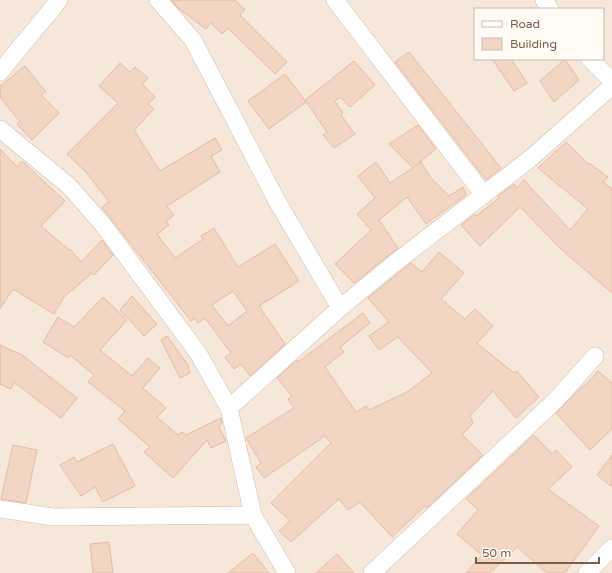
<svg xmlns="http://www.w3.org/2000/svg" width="612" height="573" font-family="'Varela Round',sans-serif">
	<rect width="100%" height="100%" fill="#fdf6ec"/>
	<path fill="#f5e8da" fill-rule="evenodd" d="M0,0H612V573H0ZM475,9H603V59H475Z"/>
	<path fill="#f3d5c3" stroke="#e6bba3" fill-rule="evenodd" d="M171,0H235L245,10L240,15L287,62L275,74L228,28L222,34L211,23L206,29L178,8Z
		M409,52L501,168L486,180L395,62Z
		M492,59H511L527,83L514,91Z
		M565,59L579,80L554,102L540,81Z
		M354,61L375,85L350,107L340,97L335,101L343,113L341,115L355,134L334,148L323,135L327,132L305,100Z
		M120,63L130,72L135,67L148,78L142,84L155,97L148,104L154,109L134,130L160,171L215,138L222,150L211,156L220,172L167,206L174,215L166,221L169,225L157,234L175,258L203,239L201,236L214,228L238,267L275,244L299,281L259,306L285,344L250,376L241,364L234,369L225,357L231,353L205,318L198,323L195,318L191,321L108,215L102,207L109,202L86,172L67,154L118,103L99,86ZM233,291L247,311L228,326L212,305Z
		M25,66L46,92L41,95L59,113L32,140L17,124L20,122L0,97V86Z
		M285,74L306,102L269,129L248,101Z
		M418,125L436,149L415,166L421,162L431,178L449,196L463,187L466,195L426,224L407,197L379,220L398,248L354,283L335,264L371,230L357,214L375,198L358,176L376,162L390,183L413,168L389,144Z
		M566,142L588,164L589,163L608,177L603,182L612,189V293L562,250L520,207L480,246L461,225L475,214L476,216L499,198L498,196L514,184L517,188L524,180L570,230L588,209L538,168Z
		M0,149L17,167L22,161L65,201L41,226L69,250L70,249L81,262L102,240L113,255L94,275L92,273L64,297L54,314L13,289L0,309Z
		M439,252L464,273L441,299L465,319L475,309L493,326L477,343L514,373L517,371L539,397L516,418L493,391L470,416L473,423L462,435L483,455L427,508L425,506L392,537L360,502L348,510L339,499L291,542L279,531L290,521L271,503L331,443L325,436L264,478L256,467L261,463L246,438L294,408L288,399L292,396L277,378L297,360L298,362L363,313L370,323L340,347L344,352L325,367L356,412L366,406L369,410L407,392L432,373L398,337L379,350L369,336L389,322L368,298L411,263L422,272Z
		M132,296L157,324L144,336L120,310Z
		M103,297L127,320L100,350L132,376L148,358L160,368L143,388L166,408L157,417L178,435L182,432L186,435L221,418L222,423L219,427L226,441L211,448L207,440L173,478L144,452L150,447L118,419L125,411L88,382L94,375L70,355L68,358L43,342L58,317L74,327Z
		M167,336L188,365L190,373L180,378L161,340Z
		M0,345L22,355L77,398L61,418L14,382L11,389L0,384Z
		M598,371L612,383V429L590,450L556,413L584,385L585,386Z
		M534,435L552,454L556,450L572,467L548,489L599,526L565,573H547L517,547L490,573H466L482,555L457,534L478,510L466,499Z
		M113,444L135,486L103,502L95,487L81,496L60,465L74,457L77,462Z
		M13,445L37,450L26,503L1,499Z
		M612,455V487L597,475Z
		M109,542L113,573H93L90,544Z
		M253,553L269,573H228Z
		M337,554L354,573H316Z"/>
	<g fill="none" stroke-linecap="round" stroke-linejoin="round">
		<defs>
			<path id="minor" d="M158,0L193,40L277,201L340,308
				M335,0L484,195
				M544,0L550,9
				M590,59L612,81
				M0,72L59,0
				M0,129L69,186L104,226L198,353L229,408L253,515L287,573
				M229,408L340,308L396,262L531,158L612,86
				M0,509L53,517L253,515
				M372,573L556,400L595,356
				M587,573L612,548"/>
		</defs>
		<use href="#minor" stroke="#d1beb0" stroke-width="18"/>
		<use href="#minor" stroke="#fff" stroke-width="17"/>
	</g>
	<rect x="474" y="8" width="130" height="52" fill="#fffaf3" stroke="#cabbb1"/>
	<rect x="482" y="21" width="20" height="6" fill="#ffffff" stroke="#cabbb1"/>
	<text x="510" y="28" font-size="12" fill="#7a5c4d">Road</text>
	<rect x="482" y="38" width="20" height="12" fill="#f3d5c3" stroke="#cabbb1"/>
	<text x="510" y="48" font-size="12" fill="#7a5c4d">Building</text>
	<path d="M476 557v6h123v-6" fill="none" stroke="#7a5c4d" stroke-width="2"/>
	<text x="482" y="557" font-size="12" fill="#7a5c4d" stroke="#fffaf3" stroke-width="3" paint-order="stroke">50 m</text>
</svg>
